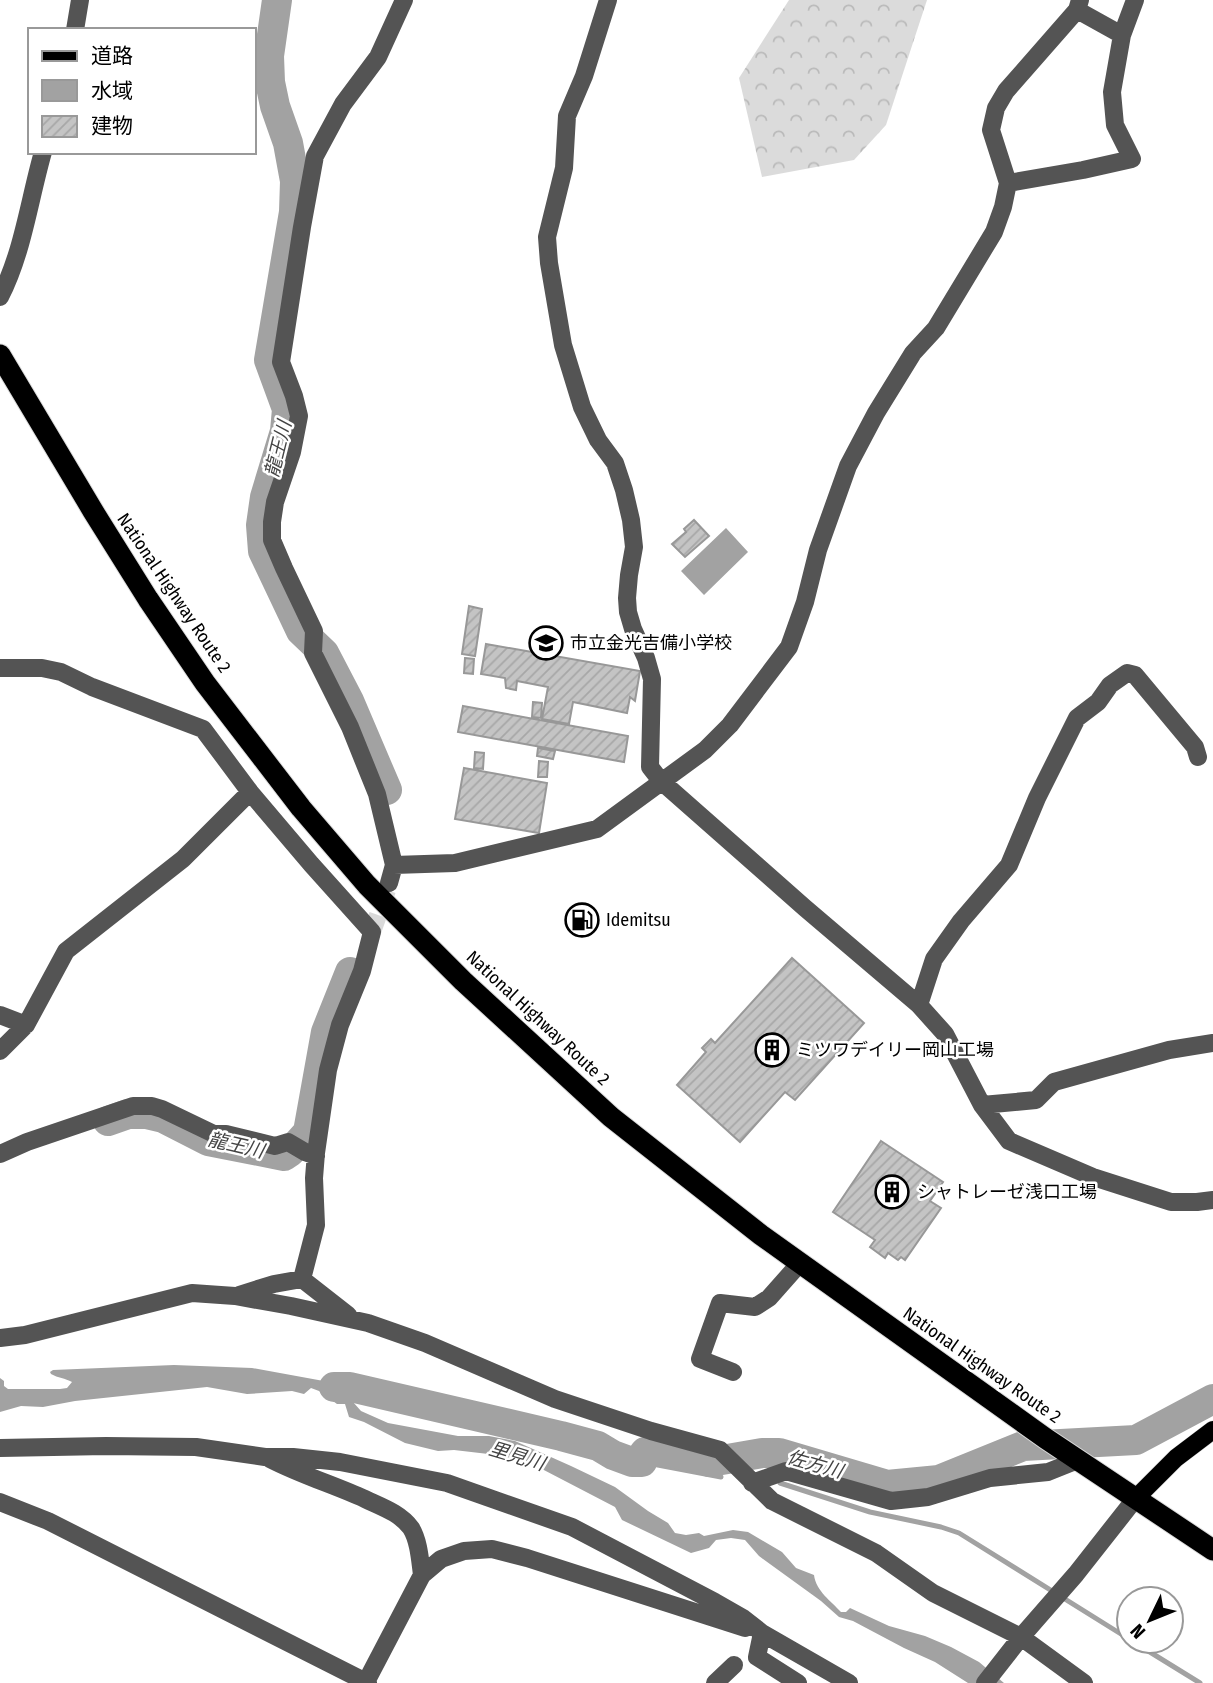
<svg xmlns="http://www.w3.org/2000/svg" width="1213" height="1683" font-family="'Fira Sans Condensed','Noto Sans JP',sans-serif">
	<defs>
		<pattern id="forest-crowns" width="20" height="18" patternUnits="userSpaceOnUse" patternTransform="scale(1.75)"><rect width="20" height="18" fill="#dbdbdb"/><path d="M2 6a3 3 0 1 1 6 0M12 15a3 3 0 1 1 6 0" fill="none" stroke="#bababa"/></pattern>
		<pattern id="building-hatch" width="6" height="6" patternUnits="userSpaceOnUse" patternTransform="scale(1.75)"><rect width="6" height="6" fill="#c4c4c4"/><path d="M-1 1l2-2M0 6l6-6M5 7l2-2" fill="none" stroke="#a7a7a7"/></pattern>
	</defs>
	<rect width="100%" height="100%" fill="#fff"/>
	<path fill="url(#forest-crowns)" d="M789,0H927L886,125L854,160L762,177L739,78Z"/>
	<path fill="#a2a2a2" d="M726,528L748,552L704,595L681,571Z
		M174,1365L252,1368L351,1386L349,1390L353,1402L361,1411L388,1423L458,1436H489L515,1441L571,1466L615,1487L648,1511L668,1523L675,1533L686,1535L699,1533L704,1536L733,1530L748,1532L782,1552L796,1568L814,1575C816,1591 831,1601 841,1612H846L850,1608L889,1626L925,1636L951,1647L979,1662L1004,1683H968L935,1662L904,1648L853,1621L839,1617L821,1601L759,1556L745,1540L731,1538L716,1540L709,1548L691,1553L622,1520L615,1507L540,1468L497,1455L454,1450L438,1451L405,1443L364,1422L349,1417L345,1404H337L319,1391L311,1388L304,1394L292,1391L247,1394L207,1387L75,1401L43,1407L21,1406L0,1412V1378L4,1381V1386L8,1389H60L67,1388L72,1382C65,1378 58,1378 51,1374L50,1372L53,1370Z"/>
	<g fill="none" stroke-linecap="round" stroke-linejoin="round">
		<path stroke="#a2a2a2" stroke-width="5" d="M642,1462L721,1477
			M780,1483L870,1512L941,1527L959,1533L1129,1639
			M1132,1641L1200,1683"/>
		<path stroke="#a2a2a2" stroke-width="30" d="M277,0L269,56L270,82L275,106L288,143L295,181L294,212L269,360L287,409L285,431L265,497L261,525L263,551L301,631L324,653L349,701L387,790
			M108,1121L128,1114H146L163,1118L208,1141L284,1156L290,1152L308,1132L326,1032L350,972
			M334,1387H350L561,1436L598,1446L613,1455L632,1462H642V1456L645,1452L655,1450L696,1457L710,1462L762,1453H779L887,1485L939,1480L1023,1446L1136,1440L1213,1399"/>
	</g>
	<path fill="url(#building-hatch)" stroke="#989898" stroke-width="2" d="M694,520L709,536L685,557L672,544L686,532L684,529Z
		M469,606L482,609L475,656L462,654Z
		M486,644L640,671L635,701L630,697L627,713L573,702L569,724L542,719L548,687L517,681L516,690L506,688L505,678L481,674Z
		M465,658L474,659L473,674L464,673Z
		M533,702L542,703L541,718L532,717Z
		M463,706L628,736L624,762L458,732Z
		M538,748L555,751L553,759L537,756Z
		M475,752L484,753L483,769L474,768Z
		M539,761L548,762L547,777H538Z
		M464,768L547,783L539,833L455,819Z
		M792,958L864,1023L795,1100L785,1092L740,1142L677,1085L706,1052L702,1048L711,1039L715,1043Z
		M881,1141L943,1182L930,1201L941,1208L905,1260L901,1257L898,1260L888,1253L885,1258L870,1247L875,1240L833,1212Z"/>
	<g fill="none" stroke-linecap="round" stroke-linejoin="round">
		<path stroke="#d9d9d9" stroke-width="18" stroke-dasharray="18 9" stroke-linecap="butt" d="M372,932L387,890"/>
		<defs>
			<path id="major" d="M1135,1499L1176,1458L1213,1430"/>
			<path id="highway" d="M0,355L93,511L148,599L205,683L301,808L367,885L463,981L611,1117L761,1235L1045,1438L1213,1550"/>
		</defs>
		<use href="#major" stroke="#dbdbdb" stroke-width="19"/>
		<use href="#highway" stroke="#dbdbdb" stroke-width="23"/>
		<path stroke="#545454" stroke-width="18" d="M608,0L584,76L567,116L564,168L547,237L549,263L563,345L582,407L598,440L615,463L624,490L631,520L634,547L629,575L627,598L628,612L633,629L646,658L652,679L650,767L661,781L805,908L919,1005L945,1034L982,1105L1009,1141L1093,1177L1171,1202H1197L1213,1200
			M1077,10L1122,35
			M75,30L80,0
			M1008,183L1083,170L1132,159L1115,125L1112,92L1122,35L1135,0
			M0,297C23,252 29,201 43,152
			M0,668H42L61,672L92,687L203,729L250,792L311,864L372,932L362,971L340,1025L328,1070L316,1153L314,1178L316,1225L302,1279L274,1284L239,1295
			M394,865L455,863L597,829L705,750L730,725L789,647L805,602L818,550L848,466L876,413L913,353L936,328L994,232L1003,207L1008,183L991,130L996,108L1006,91L1077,10L1080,0
			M389,883L394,865L377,794L350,727L313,653L314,631L284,568L272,540V522L275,502L292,452L299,416L294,396L281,362L302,227L315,156L343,104L378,57L404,0
			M919,1005L934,959L961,921L1009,865L1037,798L1077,718L1098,702L1110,685L1127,673L1135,675L1195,747L1198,757
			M0,1015L26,1025L0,1051
			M26,1025L66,951L183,859L250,792
			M982,1105L1036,1100L1054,1082L1169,1050L1213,1043
			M0,1154L27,1142L133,1106H152L162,1109L214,1134H226L275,1146L288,1142L305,1152L316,1156
			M302,1279L348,1315
			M0,1338L25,1335L192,1293L235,1296L291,1306L368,1323L425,1343L555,1399L651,1431L720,1450L772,1501L876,1553L933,1593L1021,1637L1084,1683
			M733,1372L700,1359L720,1303L755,1307L769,1298L800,1263
			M0,1448L106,1446L196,1447L265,1457H293L340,1462L447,1483L572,1527L715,1602L743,1618L762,1633L849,1683
			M270,1459C301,1475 334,1485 365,1499C382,1507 400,1513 411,1528C419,1541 420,1560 422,1575
			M752,1483L786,1471L891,1501L928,1497L990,1478L1048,1472L1078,1460
			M0,1502L48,1521L368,1683
			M762,1633L757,1657L798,1683
			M366,1682L422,1575L441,1559L464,1551L492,1549L527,1558L745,1628
			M715,1683L734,1665
			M985,1683L1021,1637L1076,1574L1135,1499"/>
		<use href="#major" stroke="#000" stroke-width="18"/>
		<use href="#highway" stroke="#000" stroke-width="21"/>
	</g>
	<defs>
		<symbol id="school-ring" viewBox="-11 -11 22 22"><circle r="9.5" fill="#fff" stroke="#000" stroke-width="1.5"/><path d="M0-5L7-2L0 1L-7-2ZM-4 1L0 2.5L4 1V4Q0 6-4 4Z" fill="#000"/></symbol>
		<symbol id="fuel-ring" viewBox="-11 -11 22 22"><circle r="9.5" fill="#fff" stroke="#000" stroke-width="1.5"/><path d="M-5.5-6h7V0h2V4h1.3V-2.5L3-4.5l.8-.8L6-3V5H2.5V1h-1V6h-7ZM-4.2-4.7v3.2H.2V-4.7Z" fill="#000"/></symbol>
		<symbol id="building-ring" viewBox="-11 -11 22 22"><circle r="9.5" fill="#fff" stroke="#000" stroke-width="1.5"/><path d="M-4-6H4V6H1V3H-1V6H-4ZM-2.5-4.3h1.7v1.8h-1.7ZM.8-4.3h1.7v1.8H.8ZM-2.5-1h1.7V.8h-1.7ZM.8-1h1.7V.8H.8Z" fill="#000"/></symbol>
	</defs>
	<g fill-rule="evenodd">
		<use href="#school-ring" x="527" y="624" width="38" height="38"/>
		<use href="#fuel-ring" x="563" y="901" width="38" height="38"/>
		<use href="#building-ring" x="753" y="1031" width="38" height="38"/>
		<use href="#building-ring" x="873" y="1173" width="38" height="38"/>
	</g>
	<g text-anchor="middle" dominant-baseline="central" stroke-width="5" stroke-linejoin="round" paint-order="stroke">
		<g font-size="18" fill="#000" stroke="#fff">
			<text transform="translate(174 593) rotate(56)">National Highway Route 2</text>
			<text transform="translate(538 1018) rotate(43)">National Highway Route 2</text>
			<text transform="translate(982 1365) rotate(35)">National Highway Route 2</text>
		</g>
		<g font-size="18" fill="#000" stroke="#fff" text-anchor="start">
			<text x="570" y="643">市立金光吉備小学校</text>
			<text x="606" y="920">Idemitsu</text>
			<text x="796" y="1050">ミツワデイリー岡山工場</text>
			<text x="917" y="1192">シャトレーゼ浅口工場</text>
		</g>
		<g font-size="19" font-style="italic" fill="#434343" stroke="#fff">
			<text transform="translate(278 449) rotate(-76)">龍王川</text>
			<text transform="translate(236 1145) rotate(13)">龍王川</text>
			<text transform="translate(517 1456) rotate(17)">里見川</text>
			<text transform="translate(815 1464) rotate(16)">佐方川</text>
		</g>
	</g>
	<rect x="28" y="28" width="228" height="126" fill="#ffffff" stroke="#999999" stroke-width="2"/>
	<rect x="42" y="51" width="35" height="10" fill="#000000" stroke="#999999" stroke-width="2"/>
	<text x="91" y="63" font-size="21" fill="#000000">道路</text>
	<rect x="42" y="80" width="35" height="21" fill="#a2a2a2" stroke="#999999" stroke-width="2"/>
	<text x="91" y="98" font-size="21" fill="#000000">水域</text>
	<rect x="42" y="116" width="35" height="21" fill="url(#building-hatch)" stroke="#999999" stroke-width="2"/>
	<text x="91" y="133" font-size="21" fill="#000000">建物</text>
	<g transform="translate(1150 1620) rotate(227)"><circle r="33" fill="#ffffff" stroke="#999999" stroke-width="2"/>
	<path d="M0-5L12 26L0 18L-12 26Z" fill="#000000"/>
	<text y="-10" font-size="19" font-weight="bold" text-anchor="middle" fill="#000000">N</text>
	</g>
</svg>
